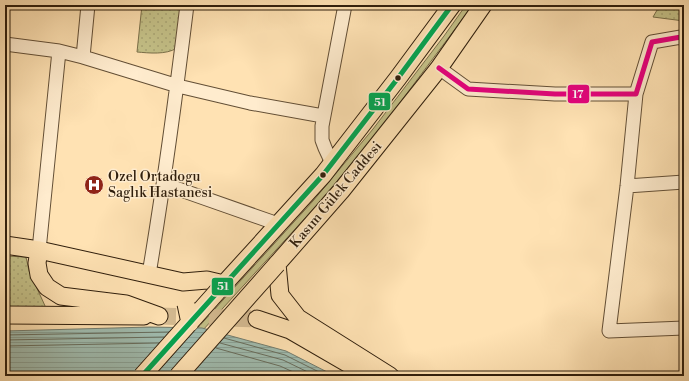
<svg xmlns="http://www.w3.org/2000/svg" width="689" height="381" font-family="'Libre Bodoni',serif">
	<defs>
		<pattern id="park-dots" width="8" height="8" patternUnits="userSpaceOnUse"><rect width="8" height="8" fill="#c5c289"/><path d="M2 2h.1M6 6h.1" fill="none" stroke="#aaa675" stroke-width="1.8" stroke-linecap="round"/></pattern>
		<pattern id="water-rules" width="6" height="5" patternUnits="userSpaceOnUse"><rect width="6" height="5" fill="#a0bdb1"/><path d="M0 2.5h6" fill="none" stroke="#8aa297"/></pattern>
	</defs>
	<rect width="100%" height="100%" fill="#ffe2b3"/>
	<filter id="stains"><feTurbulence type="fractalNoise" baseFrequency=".005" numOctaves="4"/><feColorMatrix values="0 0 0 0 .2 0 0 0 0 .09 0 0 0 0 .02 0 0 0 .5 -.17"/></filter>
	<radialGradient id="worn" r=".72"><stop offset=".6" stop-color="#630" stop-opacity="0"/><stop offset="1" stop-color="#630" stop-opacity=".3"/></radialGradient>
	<path fill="#c5c289" stroke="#7a704a" d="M466,5H473L378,132L317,205L161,376H154L313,201L373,129L444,36Z"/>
	<path fill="url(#park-dots)" stroke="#7a704a" d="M142,5H183L177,48C166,55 149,53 137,52Z
		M660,5H684V21L653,17Z
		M5,256L26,257L29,271L46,308H5Z"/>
	<path fill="url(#water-rules)" stroke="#737d6f" d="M150,327L202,328L286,351L335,376H5V331Z"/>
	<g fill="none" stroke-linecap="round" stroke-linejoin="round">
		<path stroke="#686e5e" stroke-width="1" d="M5,335L169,332
			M224,338L285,355L327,376
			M5,340L164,337
			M220,343L283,360L316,376
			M5,346L159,343
			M216,348L280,366L302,376"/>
		<path stroke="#d5bb92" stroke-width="17" stroke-dasharray="17 8" stroke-linecap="butt" d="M159,316L257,319"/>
		<defs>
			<path id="minor" d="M5,44L59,51L83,57L178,86L250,103L323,116
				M83,57L88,5
				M439,68L468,89L555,94H636L652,42L681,37L684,40
				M636,94L627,186L609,331L684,328
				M332,163L325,148L322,140V126L345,5
				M164,184L278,224
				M627,186L684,182
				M39,250L59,51
				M149,274C164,185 176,95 187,5"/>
			<path id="major" d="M5,245L39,250L183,282L207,280L224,284L323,175L398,78L452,5
				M39,250L37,263L39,275L47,287L61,296L126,304L159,316
				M5,315L144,316
				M257,319L290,330L366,374
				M390,376L298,318L280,295L277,264L341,191L439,68L483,5"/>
		</defs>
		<use href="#minor" stroke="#634f36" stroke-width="15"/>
		<use href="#major" stroke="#2f1e0c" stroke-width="19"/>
		<use href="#minor" stroke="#ffecce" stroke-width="13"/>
		<use href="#major" stroke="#ffe2b3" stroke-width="17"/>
		<defs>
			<path id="major-bridge" d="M186,304L190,323
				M142,376L224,284
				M178,376L277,264"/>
		</defs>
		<use href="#major-bridge" stroke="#2f1e0c" stroke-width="19" stroke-linecap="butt"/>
		<use href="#major-bridge" stroke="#ffe2b3" stroke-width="17"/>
		<defs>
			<path id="bus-1" d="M142,376L323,175L398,78L452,5"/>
			<path id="bus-2" d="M439,68L468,89L555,94H636L652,42L681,37L684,40"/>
		</defs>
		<use href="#bus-1" stroke="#ffecce" stroke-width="8"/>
		<use href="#bus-2" stroke="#ffecce" stroke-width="8"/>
		<use href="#bus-1" stroke="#00a651" stroke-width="5"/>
		<use href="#bus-2" stroke="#e5007d" stroke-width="5"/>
	</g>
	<defs>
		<symbol id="hospital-disc" viewBox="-11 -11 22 22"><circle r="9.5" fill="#8f2418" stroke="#ffecce"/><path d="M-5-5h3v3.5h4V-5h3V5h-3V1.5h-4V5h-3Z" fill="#fff"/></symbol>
	</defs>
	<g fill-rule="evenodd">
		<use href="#hospital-disc" x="83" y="174" width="22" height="22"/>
	</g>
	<g fill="#2f1e0c" stroke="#ffecce" stroke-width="1.5">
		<circle cx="398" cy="78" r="3.5"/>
		<circle cx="323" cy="175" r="3.5"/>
	</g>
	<g text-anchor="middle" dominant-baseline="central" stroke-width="3" stroke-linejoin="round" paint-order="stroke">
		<g font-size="14" fill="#2f1e0c" stroke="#ffecce" text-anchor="start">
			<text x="108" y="177">Ozel Ortadogu<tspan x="108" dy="16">Saglık Hastanesi</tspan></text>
		</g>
		<g font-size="14" fill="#2f1e0c" stroke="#ffecce">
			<text transform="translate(336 195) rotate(-50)">Kasım Gülek Caddesi</text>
		</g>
	</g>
	<g stroke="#ffecce" stroke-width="1.5">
		<rect x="567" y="84" width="23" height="20" rx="4" fill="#e5007d"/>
		<rect x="368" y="92" width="23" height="19" rx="4" fill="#00a651"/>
		<rect x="211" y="277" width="23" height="19" rx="4" fill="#00a651"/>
	</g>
	<g font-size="11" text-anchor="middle" font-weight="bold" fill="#fff">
		<text x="578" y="98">17</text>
		<text x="380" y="106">51</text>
		<text x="223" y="290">51</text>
	</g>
	<rect width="689" height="381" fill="none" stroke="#ffe2b3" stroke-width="20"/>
	<rect x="6" y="6" width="677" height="369" fill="none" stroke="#2f1e0c" stroke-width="2"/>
	<rect x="10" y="10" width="669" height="361" fill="none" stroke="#2f1e0c"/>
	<rect width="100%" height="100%" filter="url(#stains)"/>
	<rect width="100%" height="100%" fill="url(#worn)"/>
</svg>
